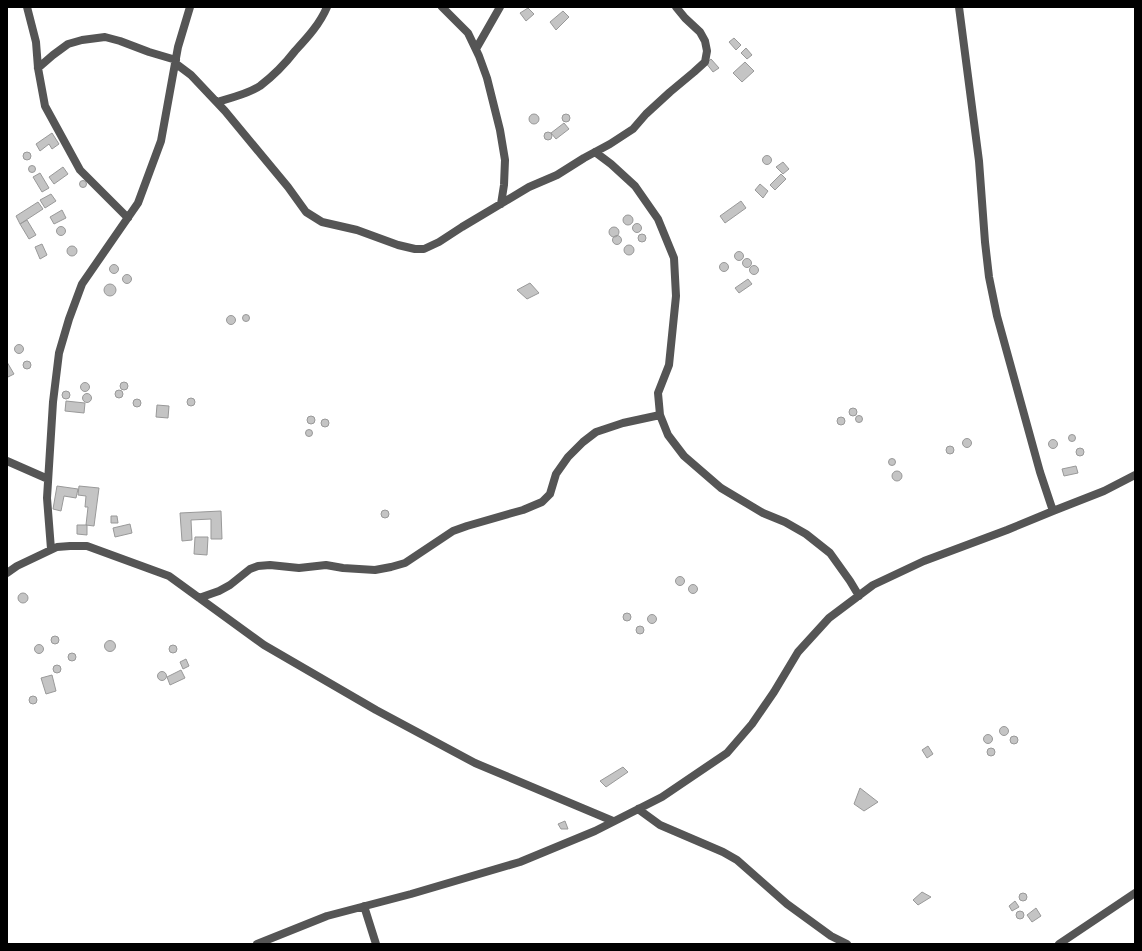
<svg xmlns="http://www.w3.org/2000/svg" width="1142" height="951" font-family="'Work Sans',sans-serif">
	<rect width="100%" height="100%" fill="#fff"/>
	<path fill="#c4c4c4" stroke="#999" d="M528,8L534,14L526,21L520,13Z
		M563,11L569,17L556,30L550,22Z
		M734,38L741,45L736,50L729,42Z
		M746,48L752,55L747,59L741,53Z
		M711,59L719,68L713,72L706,63Z
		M745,62L754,71L742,82L733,73Z
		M562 118a4 4 0 1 1 8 0a4 4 0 1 1-8 0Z
		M529 119a5 5 0 1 1 10 0a5 5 0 1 1-10 0Z
		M564,123L569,129L556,139L551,133Z
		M544 136a4 4 0 1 1 8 0a4 4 0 1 1-8 0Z
		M52,133L59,144L52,149L49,144L40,151L36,144Z
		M23 156a4 4 0 1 1 8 0a4 4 0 1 1-8 0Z
		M762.5 160a4.5 4.5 0 1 1 9 0a4.5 4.5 0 1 1-9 0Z
		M783,162L789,169L783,174L776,167Z
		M28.5 169a3.5 3.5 0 1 1 7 0a3.5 3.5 0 1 1-7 0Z
		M63,167L68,174L54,184L49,177Z
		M40,173L49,188L42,192L33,177Z
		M781,174L786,179L775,190L770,185Z
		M79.5 184a3.5 3.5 0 1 1 7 0a3.5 3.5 0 1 1-7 0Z
		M760,184L768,191L763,198L755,190Z
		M51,194L56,201L45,208L40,200Z
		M741,201L746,208L725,223L720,216Z
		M38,202L43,209L20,224L16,216Z
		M62,210L66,218L54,224L50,217Z
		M623 220a5 5 0 1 1 10 0a5 5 0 1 1-10 0Z
		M27,220L36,235L29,239L20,224Z
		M632.5 228a4.5 4.5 0 1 1 9 0a4.5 4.5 0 1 1-9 0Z
		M56.5 231a4.5 4.5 0 1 1 9 0a4.5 4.5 0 1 1-9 0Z
		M609 232a5 5 0 1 1 10 0a5 5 0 1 1-10 0Z
		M638 238a4 4 0 1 1 8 0a4 4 0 1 1-8 0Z
		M612.5 240a4.5 4.5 0 1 1 9 0a4.5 4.5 0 1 1-9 0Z
		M42,244L47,255L40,259L35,247Z
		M624 250a5 5 0 1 1 10 0a5 5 0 1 1-10 0Z
		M67 251a5 5 0 1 1 10 0a5 5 0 1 1-10 0Z
		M734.5 256a4.5 4.5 0 1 1 9 0a4.5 4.5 0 1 1-9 0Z
		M742.5 263a4.5 4.5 0 1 1 9 0a4.5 4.5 0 1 1-9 0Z
		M719.5 267a4.5 4.5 0 1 1 9 0a4.5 4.5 0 1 1-9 0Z
		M109.5 269a4.5 4.5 0 1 1 9 0a4.5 4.5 0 1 1-9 0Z
		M749.5 270a4.5 4.5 0 1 1 9 0a4.5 4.5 0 1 1-9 0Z
		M122.5 279a4.5 4.5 0 1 1 9 0a4.5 4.5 0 1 1-9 0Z
		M748,279L752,284L739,293L735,288Z
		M530,283L539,293L527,299L517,290Z
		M104 290a6 6 0 1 1 12 0a6 6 0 1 1-12 0Z
		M242.5 318a3.5 3.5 0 1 1 7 0a3.5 3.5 0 1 1-7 0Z
		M226.5 320a4.5 4.5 0 1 1 9 0a4.5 4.5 0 1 1-9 0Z
		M14.5 349a4.5 4.5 0 1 1 9 0a4.5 4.5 0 1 1-9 0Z
		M23 365a4 4 0 1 1 8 0a4 4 0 1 1-8 0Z
		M7,362L14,374L8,377L7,375Z
		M120 386a4 4 0 1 1 8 0a4 4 0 1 1-8 0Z
		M80.5 387a4.5 4.5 0 1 1 9 0a4.5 4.5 0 1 1-9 0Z
		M115 394a4 4 0 1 1 8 0a4 4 0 1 1-8 0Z
		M62 395a4 4 0 1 1 8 0a4 4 0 1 1-8 0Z
		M82.5 398a4.5 4.5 0 1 1 9 0a4.5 4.5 0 1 1-9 0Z
		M187 402a4 4 0 1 1 8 0a4 4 0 1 1-8 0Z
		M133 403a4 4 0 1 1 8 0a4 4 0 1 1-8 0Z
		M66,401L85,403L84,413L65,411Z
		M157,405L169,406L168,418L156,417Z
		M849 412a4 4 0 1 1 8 0a4 4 0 1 1-8 0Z
		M855.5 419a3.5 3.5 0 1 1 7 0a3.5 3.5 0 1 1-7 0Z
		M307 420a4 4 0 1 1 8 0a4 4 0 1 1-8 0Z
		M837 421a4 4 0 1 1 8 0a4 4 0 1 1-8 0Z
		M321 423a4 4 0 1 1 8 0a4 4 0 1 1-8 0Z
		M305.5 433a3.5 3.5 0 1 1 7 0a3.5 3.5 0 1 1-7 0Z
		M1068.5 438a3.5 3.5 0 1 1 7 0a3.5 3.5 0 1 1-7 0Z
		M962.5 443a4.5 4.5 0 1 1 9 0a4.5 4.5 0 1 1-9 0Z
		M1048.5 444a4.5 4.5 0 1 1 9 0a4.5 4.5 0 1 1-9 0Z
		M946 450a4 4 0 1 1 8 0a4 4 0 1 1-8 0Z
		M1076 452a4 4 0 1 1 8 0a4 4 0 1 1-8 0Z
		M888.5 462a3.5 3.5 0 1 1 7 0a3.5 3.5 0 1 1-7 0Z
		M1076,466L1078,473L1064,476L1062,469Z
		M892 476a5 5 0 1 1 10 0a5 5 0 1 1-10 0Z
		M57,486L78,489L76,498L64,496L61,511L53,509Z
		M79,486L99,488L94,526L86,525L88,507H85L86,496L78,495Z
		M381 514a4 4 0 1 1 8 0a4 4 0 1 1-8 0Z
		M221,511L222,539H211V519L191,520L192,540L182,541L180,513Z
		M111,516H117L118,523H111Z
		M130,524L132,533L115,537L113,528Z
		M77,525H87V535L77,534Z
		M195,537H208L207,555L194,554Z
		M675.5 581a4.5 4.5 0 1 1 9 0a4.5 4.5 0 1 1-9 0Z
		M688.5 589a4.5 4.5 0 1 1 9 0a4.5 4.5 0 1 1-9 0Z
		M18 598a5 5 0 1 1 10 0a5 5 0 1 1-10 0Z
		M623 617a4 4 0 1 1 8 0a4 4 0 1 1-8 0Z
		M647.5 619a4.5 4.5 0 1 1 9 0a4.5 4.5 0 1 1-9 0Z
		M636 630a4 4 0 1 1 8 0a4 4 0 1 1-8 0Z
		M51 640a4 4 0 1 1 8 0a4 4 0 1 1-8 0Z
		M104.5 646a5.5 5.5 0 1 1 11 0a5.5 5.5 0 1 1-11 0Z
		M34.5 649a4.5 4.5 0 1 1 9 0a4.5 4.5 0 1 1-9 0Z
		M169 649a4 4 0 1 1 8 0a4 4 0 1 1-8 0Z
		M68 657a4 4 0 1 1 8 0a4 4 0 1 1-8 0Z
		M186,659L189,666L183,669L180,662Z
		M53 669a4 4 0 1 1 8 0a4 4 0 1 1-8 0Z
		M181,670L185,678L170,685L167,677Z
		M157.5 676a4.5 4.5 0 1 1 9 0a4.5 4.5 0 1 1-9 0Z
		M52,675L56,691L46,694L41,678Z
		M29 700a4 4 0 1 1 8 0a4 4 0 1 1-8 0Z
		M999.5 731a4.5 4.5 0 1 1 9 0a4.5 4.5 0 1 1-9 0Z
		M983.5 739a4.5 4.5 0 1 1 9 0a4.5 4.5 0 1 1-9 0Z
		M1010 740a4 4 0 1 1 8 0a4 4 0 1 1-8 0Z
		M928,746L933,754L927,758L922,750Z
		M987 752a4 4 0 1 1 8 0a4 4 0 1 1-8 0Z
		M623,767L628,772L606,787L600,781Z
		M860,788L878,802L864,811L854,804Z
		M565,821L568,829H561L558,824Z
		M922,892L931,897L918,905L913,900Z
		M1019 897a4 4 0 1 1 8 0a4 4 0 1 1-8 0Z
		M1015,901L1019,907L1012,911L1009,906Z
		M1036,908L1041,916L1032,922L1027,915Z
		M1016 915a4 4 0 1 1 8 0a4 4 0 1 1-8 0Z"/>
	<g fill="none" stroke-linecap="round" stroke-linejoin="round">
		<path stroke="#555" stroke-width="8" d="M27,7L36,42L38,68L45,106L80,170L128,218
			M442,7L468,33L479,56L487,78L500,130L505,160L504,185L501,204
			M959,7L979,161L985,242L989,277L997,316L1040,472L1053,511
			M476,49L500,7
			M175,63L191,75L225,111L288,187L306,212L322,222L357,230L398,245L415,249H424L439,242L462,227L529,187L557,175L584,158L610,144L633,129L646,114L670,92L694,72L705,62L707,51L705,41L700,32L685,18L676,7
			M38,68L53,55L68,44L82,40L105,37L120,41L149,52L176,60
			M217,102C231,98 248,94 260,86C273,76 285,64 295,51C307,38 320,24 327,7
			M595,152L611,164L635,186L658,219L674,258L676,296L669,365L658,393L660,415L668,435L684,456L721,488L763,513L785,522L806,534L830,553L850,581L859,596
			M7,461L48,479
			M51,549L47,498L53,402L59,353L69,319L82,284L138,203L161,141L178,47L190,7
			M7,573L17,566L57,547L70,546H87L169,576L264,645L376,710L475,763L613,821
			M199,598L219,591L230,585L250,569L258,566L270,565L299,568L326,565L343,568L375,570L391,567L405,563L453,531L467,526L512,513L523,510L542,502L550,494L556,474L568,457L583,442L596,432L623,423L660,415
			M638,809L660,825L723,852L737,860L787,904L831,936L847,944
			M364,906L376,944
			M257,944L327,916L411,894L520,862L595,831L662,797L727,753L752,724L774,692L798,652L829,618L873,585L924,561L1007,530L1053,511L1104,491L1135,475
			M1059,944L1135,893"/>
	</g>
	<rect width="1142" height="951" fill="none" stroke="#000000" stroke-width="16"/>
</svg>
